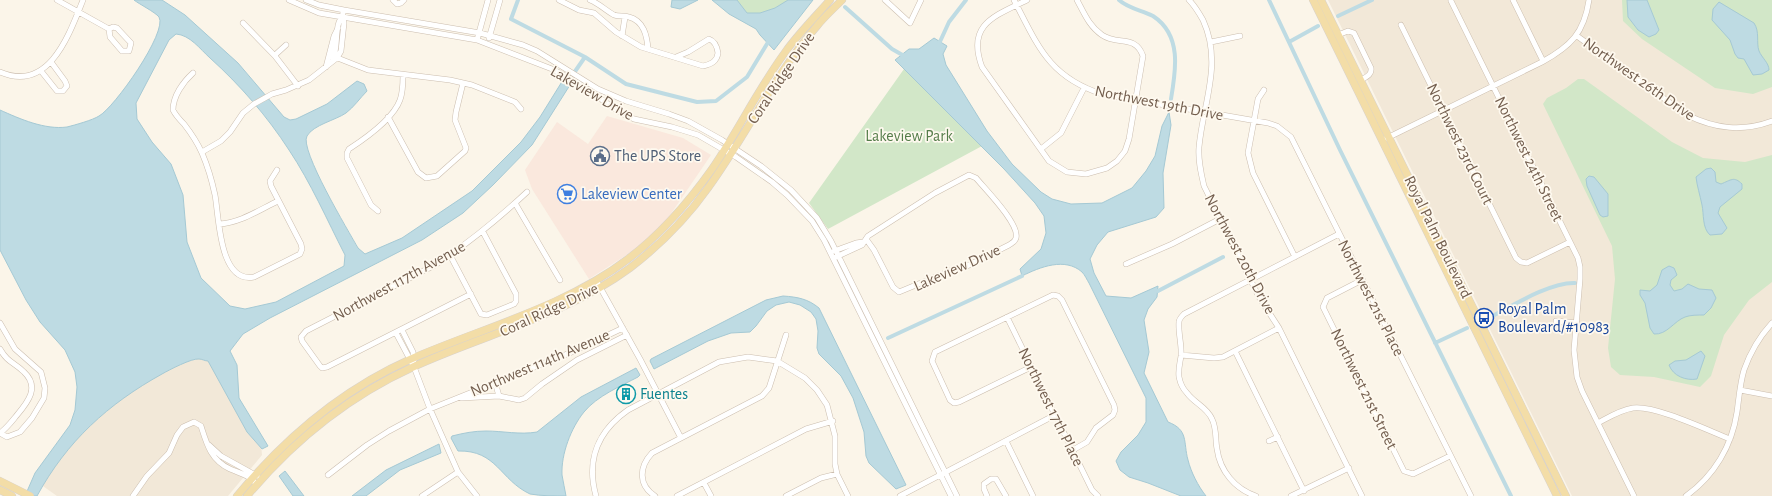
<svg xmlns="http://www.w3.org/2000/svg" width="1772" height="496" font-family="'Alegreya Sans',sans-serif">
	<rect width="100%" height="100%" fill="#fbf5e9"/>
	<path fill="#f2e8d8" d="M1328,0H1772V496H1572Z
		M208,354L261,444L262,455L228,496H57L40,484L62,447L142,379Z"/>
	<path fill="#fae8dd" d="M607,116L683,138L711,155L666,221L642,245L589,279L532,189L525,170L557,122L588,144Z"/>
	<path fill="#d2e7c8" d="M718,0H800L757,20Z
		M1622,0H1772V87L1753,94L1715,88L1642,39L1623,21Z
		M904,69L982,146L828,229L809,203Z
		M1578,79H1584L1672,142L1703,158L1745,162L1772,155V282L1749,300L1724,335L1711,376L1700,387L1654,377L1620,375L1611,367L1608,348L1615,279L1612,246L1543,104L1547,98L1566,88Z"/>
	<path fill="#bedbe3" stroke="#a5c9d4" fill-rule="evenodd" d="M134,0H162L185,15L238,63L284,117L290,120L296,119L327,104L357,81L364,84L367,91C360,98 354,107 346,113C336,120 313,125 307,136C299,149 349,232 358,248L365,254L402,238L472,191L521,142L540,117L563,80L570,85L532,145L493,185L463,213L422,240L270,318L243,334L230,351L237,365L239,398L268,446L262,449L247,432L208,361C205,361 202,359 199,359C192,358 169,370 162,374C108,404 67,441 37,496H25L35,473L70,425L75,410L77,387L75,372L65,350L40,322L26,300L0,250V110C20,119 45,130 67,127C75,125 93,120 99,116C114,108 168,32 159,17C155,12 139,4 134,0ZM176,34C190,35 200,49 210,58C240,85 267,116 289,150C311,183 327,220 345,255L344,266L276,302L245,309L230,306L201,278L187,242L183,195L171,164L152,142L137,119L136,103L169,40Z
		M672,0H698L680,9L671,7Z
		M712,0H737L747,13H760L775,8L788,0H813L774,50L760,35L756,29L729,14Z
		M1627,0H1647L1659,30L1656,34L1649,37L1638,30L1628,17Z
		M1719,2L1754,23C1760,32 1756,42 1759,51C1762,58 1769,63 1769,70L1762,74L1753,75L1744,59L1738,58L1735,54L1730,40L1712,20L1713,9Z
		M934,38L947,46L943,54L946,65L987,131L1012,164L1041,192L1052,199L1071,204L1102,203L1132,188L1146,171L1155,156L1162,126L1169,112L1171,125L1163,173L1164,208L1156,217L1108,232L1097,245L1090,259L1094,273L1106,296L1131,298L1158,286L1157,297L1148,309L1144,320L1149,352L1144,373L1168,422C1189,430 1183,442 1188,460C1191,472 1198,486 1206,496H1181L1148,483L1129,477L1120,470L1116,461L1121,452L1138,435L1146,422V398L1089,283C1087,280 1085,275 1082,272C1065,257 1040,267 1022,276L1020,269L1041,249L1046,233L1044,216L1035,203L1004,169L895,60L909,49H919Z
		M1711,168L1715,172L1716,182L1721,184C1731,180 1734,176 1742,184V189L1720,207L1718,213L1727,228L1722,234L1710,235C1702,228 1704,214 1702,205C1700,195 1697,186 1696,177L1706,169Z
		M1589,176L1594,177L1608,194V216L1603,217L1600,215L1587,186L1586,179Z
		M1669,266L1674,268L1677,275L1671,280L1670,285L1674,291L1682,289L1688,284L1699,289L1712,290L1716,298L1711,308L1704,315C1698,315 1690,315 1685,317C1674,321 1667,335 1654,334L1650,328L1645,303L1640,295V290L1650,291L1657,285L1662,270Z
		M783,296C798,297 808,299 819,308L906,485L896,489L869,463L866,456L864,432L853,398L841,376L819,354L817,348L818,331L816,319L811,312L800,305L789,302L776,305L767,311L756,326L750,332L731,333L708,341L654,369L650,361L651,359L766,300Z
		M1701,351L1705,356L1697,379C1686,381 1673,376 1669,365L1675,361L1686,360Z
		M636,368L640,375L638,377C621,386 597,396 584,412C571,428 561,454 562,475C563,482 565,489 566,496C555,496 541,496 530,494C500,480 497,450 458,451L451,438L452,436C464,433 474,431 486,431C503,431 520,435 537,432L581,397Z
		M439,444L441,453L400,470L366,496H352L386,470Z
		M285,471L304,496H293L279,476Z"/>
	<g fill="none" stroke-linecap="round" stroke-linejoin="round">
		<path stroke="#bedbe3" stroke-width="4" d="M518,0L511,19L585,57L626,84L697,102L716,101L747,77L770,39
			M1119,0C1129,9 1142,10 1153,16C1182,35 1176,70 1171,99
			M1269,0L1340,150L1511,496
			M845,7L892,49L906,57
			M1338,16L1372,0
			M1289,42L1318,26
			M938,46L949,22L966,0
			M567,83L585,57
			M1158,291L1223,257
			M1489,318C1512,306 1550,282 1575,283
			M888,338L1022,276
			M1435,343L1467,328"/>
		<defs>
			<path id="minor" d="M57,0L109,29
				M289,0L319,13L477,40L552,69L578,83L621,113L634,119L672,127L698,135L736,157L772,182L787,195L812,221L824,240L951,496
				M306,0L319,5L344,10L480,33L523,45L537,51L598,89L626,101L669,114L688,121L722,140L761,166L791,190L817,218L831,241L957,496
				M393,0L397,4L401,3L404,0
				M559,0L579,10L594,13L616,32L641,47L703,66C712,64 717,61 718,53C717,46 715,41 709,39L688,52L676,57
				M590,0C600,4 605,10 614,15C619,17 624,15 629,17C644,21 647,36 648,49
				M885,0L910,23L921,0
				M1014,0C1038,46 1049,77 1102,94L1268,123L1277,126L1291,137L1471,496
				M1027,0C995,16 966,24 982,67L1049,161L1067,172L1086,174L1107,168L1117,161L1125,151L1129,139L1143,56C1135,34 1118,46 1102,35C1089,26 1084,13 1077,0
				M1189,0C1195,6 1199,13 1203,20C1223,64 1203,103 1199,147C1198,161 1201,173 1204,186L1259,297L1279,328L1362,496
				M1513,0L1543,61
				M1451,1L1578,258L1580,267V279L1574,350L1577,377L1582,391L1634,496
				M243,23L275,56L298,86
				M1401,25L1516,258L1521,262L1527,263L1570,242
				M113,27L117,28L131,43L129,51H122L110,37L109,29Z
				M1338,35L1348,31L1354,33L1371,68C1372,75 1366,77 1361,80
				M622,36L625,17
				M1577,36L1687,115C1716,129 1742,132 1772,121
				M489,38L500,0
				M477,40L488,0
				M1211,42L1240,36
				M275,55L286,45
				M330,55L368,70L450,80L472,85L515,102L521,109
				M333,59C338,47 335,34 339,22C341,18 343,15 344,10
				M326,67L334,36L338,28
				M41,71L57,91H63L67,86L65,81L51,62
				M0,72C49,93 69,35 83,0
				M193,73C183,82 173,96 173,110C176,116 180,120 184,124C191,133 198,144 202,153C208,167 212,181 215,195C219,216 219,284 254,277L300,254L302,249L301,244L271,186L270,181L277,170
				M1264,90L1258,99L1248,153L1253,173L1295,257
				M388,117L418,172L426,178L437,176L465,151L466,148L455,120L456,112L463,83
				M1387,138L1542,62C1571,46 1584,33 1589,0
				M1041,149L1061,133L1084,88
				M202,152L221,141L230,132L243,113L254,104L272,94L286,90L309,80L337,58L341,51L344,23L343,18
				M515,203L560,280
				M378,211L371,205L347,158V153L349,149C366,138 393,119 400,100C403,92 403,83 403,75
				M219,224C240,223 259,210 278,201
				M834,251L856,243L863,242
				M450,255L481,314L487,315L514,304L516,301V294L483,232
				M836,257L862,245L868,236L935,193L969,175L976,178C985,189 1020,224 1016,238C1015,242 1012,243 1009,245L967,266L957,268L899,292L893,287L874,250L866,239
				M1126,264L1172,244L1220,219
				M596,280L640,359L681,438
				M1362,280L1327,298L1323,307L1404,471L1413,474L1450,456
				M471,294L327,367L322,368L320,366L302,341L301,337L306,331L435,265C469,243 498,219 527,192
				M1007,317L1092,490L1098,496
				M1556,321L1577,323
				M0,323L15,349L41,372L45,388L44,398L32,418L20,432L7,437L0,433
				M402,330L413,352L414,360
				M396,333L414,367L430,409L458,472L477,496
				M0,349C8,363 14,362 24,372C40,387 28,402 17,415C12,421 7,428 0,433
				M1235,351L1304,491
				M1181,355L1214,358L1223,357L1279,328
				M1031,367L959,402L954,403L950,400L932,361L935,352L1053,295L1058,296L1062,300L1114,405L1115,410L1113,415L1096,428L1087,442L1073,450
				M495,382L499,396
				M1740,390L1772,396
				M461,398L499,396L519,400L525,398L542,384L577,360L627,335
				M1598,423C1609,417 1620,410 1633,408C1655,405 1707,430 1730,439
				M1006,441L1033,496
				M1269,441L1278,437
				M209,445L221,456L257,476
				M328,475L367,445L389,431L430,409L572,352L623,328
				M704,483L711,496
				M133,496L147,476L169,453L177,435L183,427L194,422L201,426C207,445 211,460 230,469C242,474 247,474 257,484
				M422,496L458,472
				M596,496C586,460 598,431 628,410L719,362L748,357L777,361L805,378L817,390L827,405L835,436V464L837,474L848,496
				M655,496C638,485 639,467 652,453L762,396L769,388L786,335
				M677,496L806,429L833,421
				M786,496L821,478L837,474
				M900,496L1055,415
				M987,496L984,489V484L991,479H996L1006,496
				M1256,496C1235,489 1220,471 1217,449C1215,439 1217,429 1212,419C1207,407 1194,403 1187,393C1183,389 1180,382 1179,377C1178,369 1180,363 1181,356C1182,345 1178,333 1179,322C1179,319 1181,317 1184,314L1339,234
				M1291,496L1349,468
				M1686,496C1714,476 1732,446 1737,412C1739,398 1740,383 1744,370C1750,353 1760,336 1772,323"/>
			<path id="major" d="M1313,0L1557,496
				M1321,0L1566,496
				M0,481L30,496
				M0,490L12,496
				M237,496C285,438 341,390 411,359C482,328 565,307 628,259C661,234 688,203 712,169C738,131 758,89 786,51C799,33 815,17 830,0
				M247,496C293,441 347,397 413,367C485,334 565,316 630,268C660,245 686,219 708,188C746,136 774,75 817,26C824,17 833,9 842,0"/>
		</defs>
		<use href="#minor" stroke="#ccbeaf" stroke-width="6"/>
		<use href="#major" stroke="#d8d2cd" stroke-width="8"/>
		<use href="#minor" stroke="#fff" stroke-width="5"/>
		<use href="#major" stroke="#f3dda7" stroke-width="7"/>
	</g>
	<defs>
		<symbol id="civic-ring" viewBox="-11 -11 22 22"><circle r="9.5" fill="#fef9ef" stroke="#5c6f8a" stroke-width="1.5"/><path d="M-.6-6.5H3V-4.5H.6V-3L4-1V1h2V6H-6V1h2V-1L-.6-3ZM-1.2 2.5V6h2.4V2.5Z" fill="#5c6f8a"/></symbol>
		<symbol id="supermarket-ring" viewBox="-11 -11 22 22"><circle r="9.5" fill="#fef9ef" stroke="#3f7fe0" stroke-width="1.5"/><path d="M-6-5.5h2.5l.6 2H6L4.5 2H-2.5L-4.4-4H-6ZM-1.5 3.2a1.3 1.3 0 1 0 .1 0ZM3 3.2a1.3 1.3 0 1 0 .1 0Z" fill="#3f7fe0"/></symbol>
		<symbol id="bus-ring" viewBox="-11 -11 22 22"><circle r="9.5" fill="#fef9ef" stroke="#1a4fb4" stroke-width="1.5"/><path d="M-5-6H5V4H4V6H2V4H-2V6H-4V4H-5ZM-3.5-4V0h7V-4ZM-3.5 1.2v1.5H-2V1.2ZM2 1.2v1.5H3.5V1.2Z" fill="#1a4fb4"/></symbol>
		<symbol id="building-ring" viewBox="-11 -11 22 22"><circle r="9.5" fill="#fef9ef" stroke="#0f9aa8" stroke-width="1.5"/><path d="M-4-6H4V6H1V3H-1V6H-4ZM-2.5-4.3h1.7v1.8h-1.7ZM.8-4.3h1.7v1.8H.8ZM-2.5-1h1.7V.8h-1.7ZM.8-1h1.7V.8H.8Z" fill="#0f9aa8"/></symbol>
	</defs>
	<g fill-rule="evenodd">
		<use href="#civic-ring" x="589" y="145" width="22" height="22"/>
		<use href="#supermarket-ring" x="556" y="183" width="22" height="22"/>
		<use href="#bus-ring" x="1473" y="307" width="22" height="22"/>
		<use href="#building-ring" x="615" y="383" width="22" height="22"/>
	</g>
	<g text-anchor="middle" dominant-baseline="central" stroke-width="3.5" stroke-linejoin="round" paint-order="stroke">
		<g font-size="16" fill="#735e4e" stroke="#fef9ef">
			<text transform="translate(781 78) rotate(-56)">Coral Ridge Drive</text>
			<text transform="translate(1639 79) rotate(35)">Northwest 26th Drive</text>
			<text transform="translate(592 93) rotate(30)">Lakeview Drive</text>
			<text transform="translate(1159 103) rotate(11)">Northwest 19th Drive</text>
			<text transform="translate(1460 144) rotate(64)">Northwest 23rd Court</text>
			<text transform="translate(1529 159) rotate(64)">Northwest 24th Street</text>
			<text transform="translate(1438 237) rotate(64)">Royal Palm Boulevard</text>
			<text transform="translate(1240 254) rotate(62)">Northwest 20th Drive</text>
			<text transform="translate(957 268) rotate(-24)">Lakeview Drive</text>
			<text transform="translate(399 281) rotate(-29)">Northwest 117th Avenue</text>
			<text transform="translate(1371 298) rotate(63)">Northwest 21st Place</text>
			<text transform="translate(549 310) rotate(-25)">Coral Ridge Drive</text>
			<text transform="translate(540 363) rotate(-23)">Northwest 114th Avenue</text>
			<text transform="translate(1364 389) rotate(64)">Northwest 21st Street</text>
			<text transform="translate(1051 407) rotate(64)">Northwest 17th Place</text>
		</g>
		<g font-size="16" fill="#557d4a" stroke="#fef9ef">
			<text x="909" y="136">Lakeview Park</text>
		</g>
		<g font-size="16" fill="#4e5e75" stroke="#fef9ef" text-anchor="start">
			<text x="614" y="156">The UPS Store</text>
		</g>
		<g font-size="16" fill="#366cbe" stroke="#fef9ef" text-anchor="start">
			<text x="581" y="194">Lakeview Center</text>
		</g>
		<g font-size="16" fill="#164399" stroke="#fef9ef" text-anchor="start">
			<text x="1498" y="309">Royal Palm<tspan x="1498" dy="18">Boulevard/#10983</tspan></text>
		</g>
		<g font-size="16" fill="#0d838f" stroke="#fef9ef" text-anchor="start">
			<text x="640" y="394">Fuentes</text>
		</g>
	</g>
</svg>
